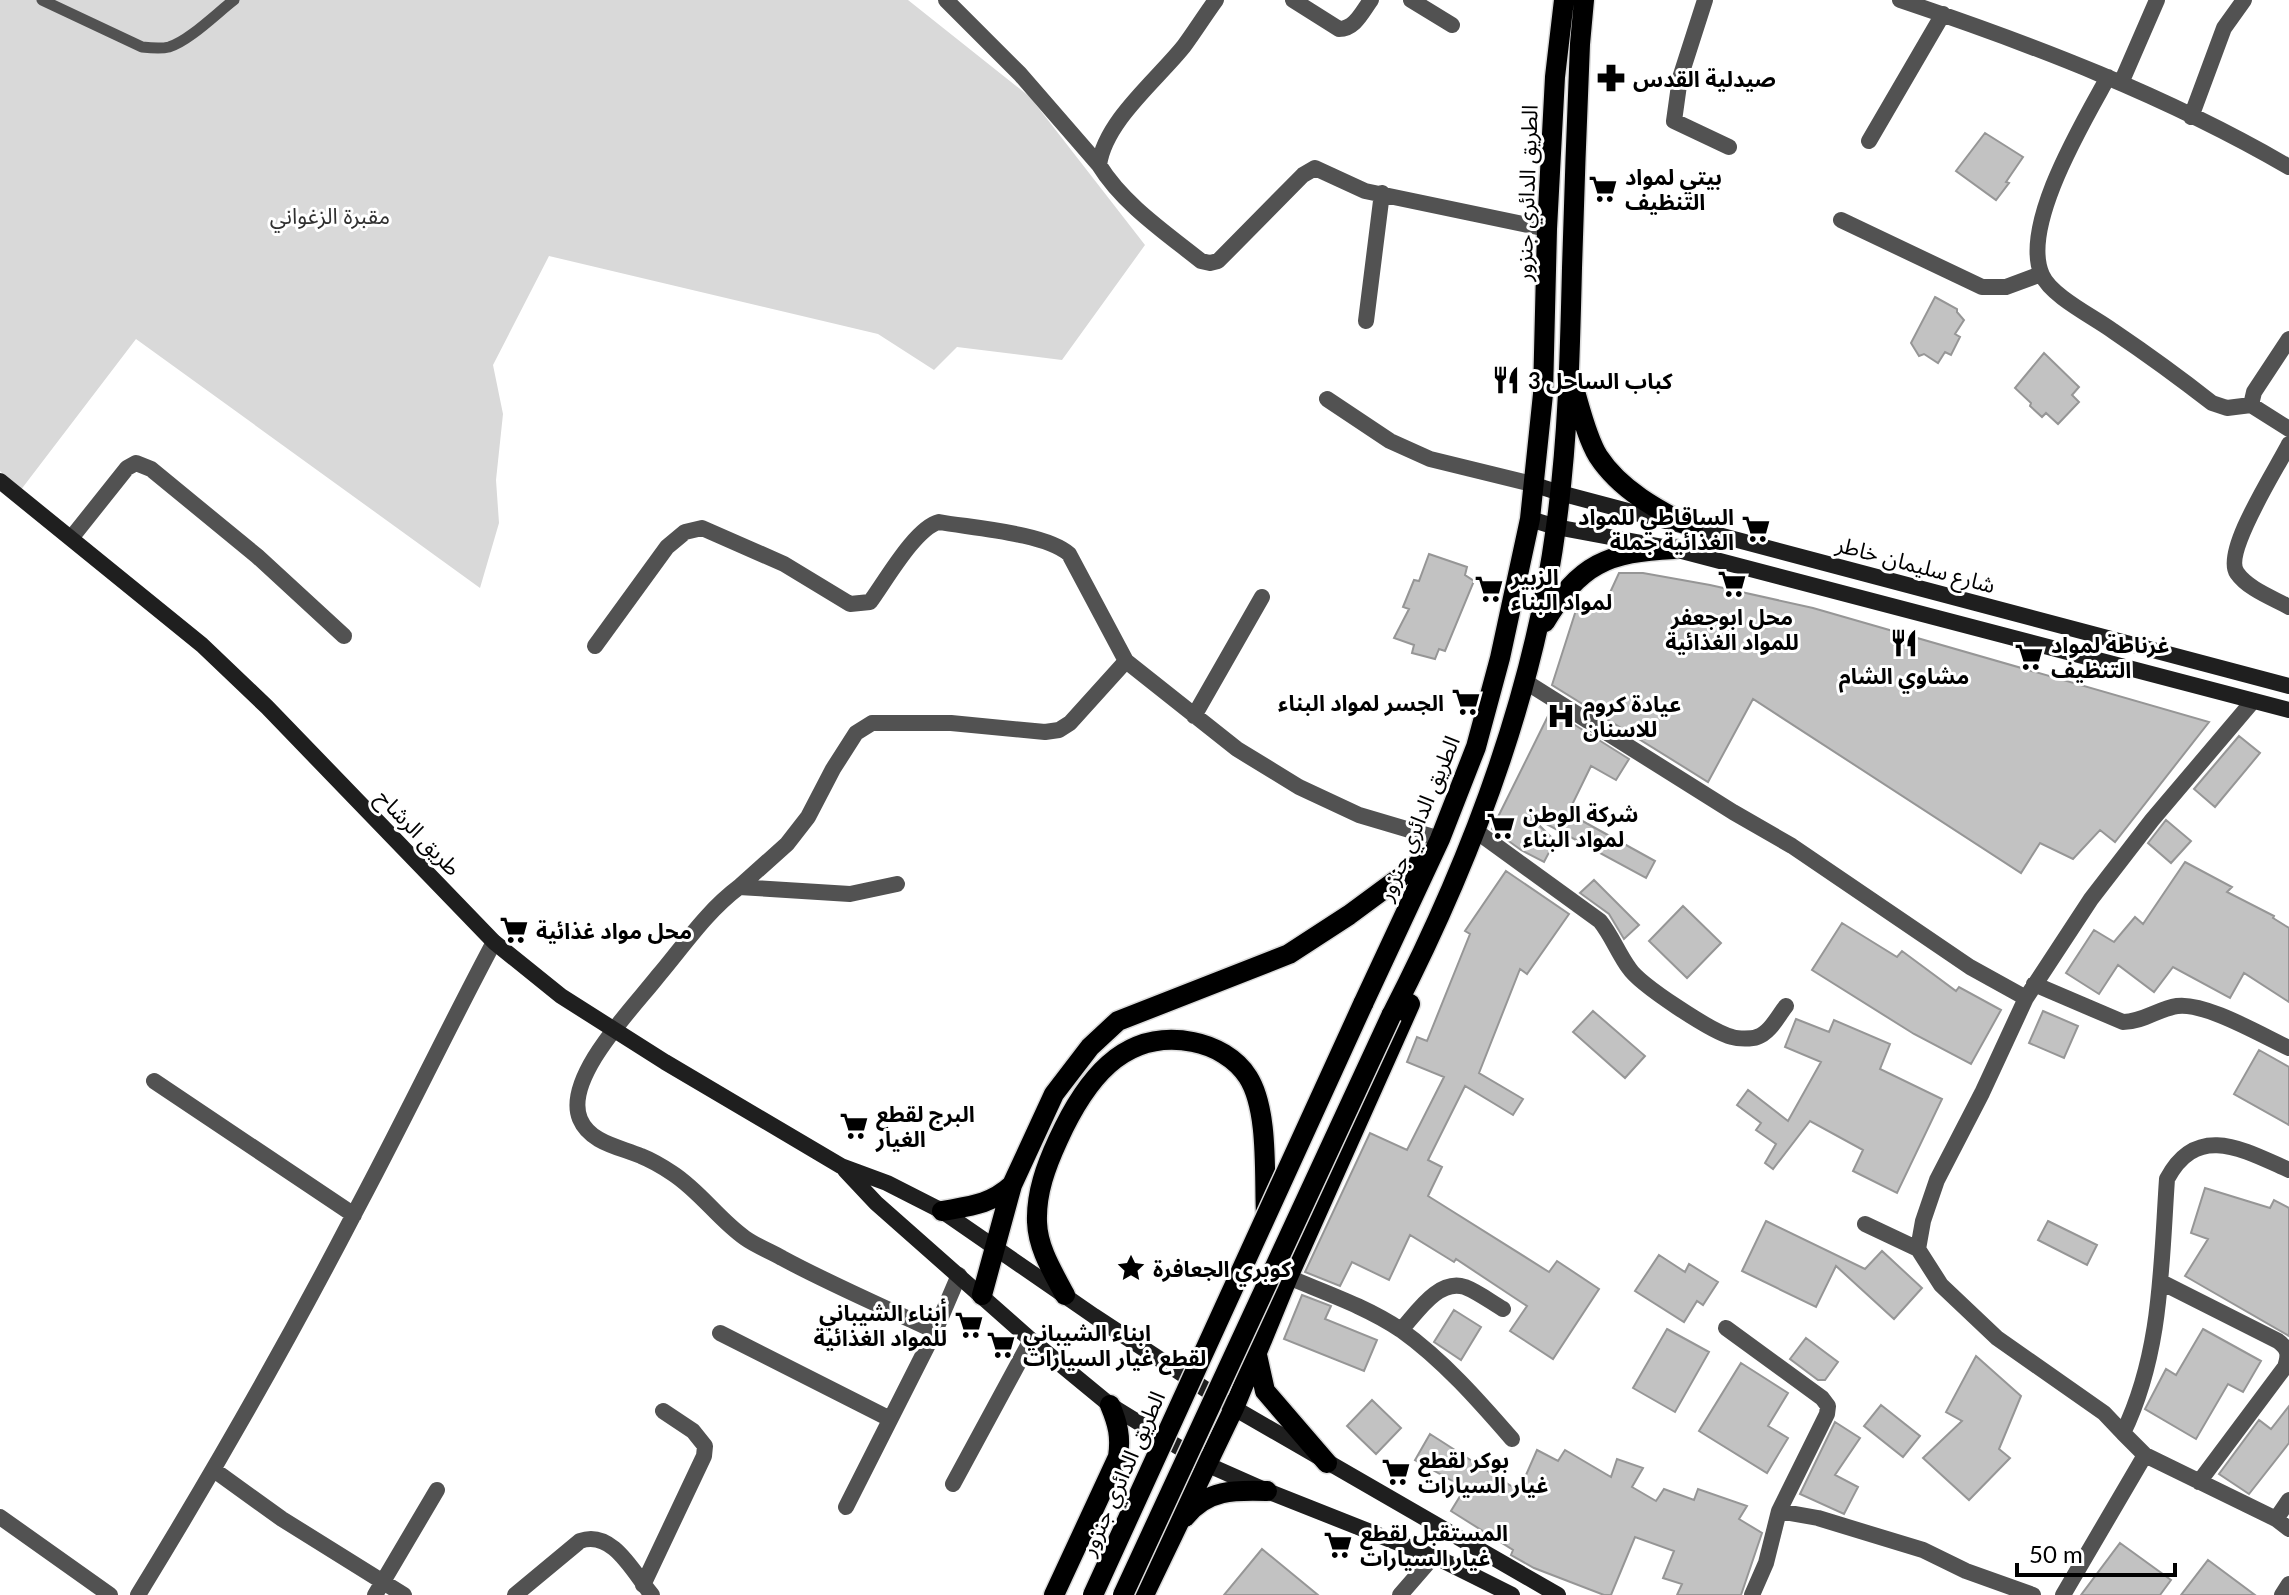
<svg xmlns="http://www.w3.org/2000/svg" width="2289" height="1595" font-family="Lato,'Noto Sans Arabic',sans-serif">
	<rect width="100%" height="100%" fill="#fff"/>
	<path fill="#d9d9d9" d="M0,0H908L1030,97L1145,245L1062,360L957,347L934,370L878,334L549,256L493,365L503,414L496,480L499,523L480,588L136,339L20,491L0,471Z"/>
	<path fill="#c2c2c2" stroke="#969696" stroke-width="2" d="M1985,133L2023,157L2006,182L2009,183L1996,200L1956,171Z
		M1935,297L1957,309V312L1964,320L1955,334L1960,337L1951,355L1945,352L1938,363L1924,354L1919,356L1911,343Z
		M2044,353L2079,387L2072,395L2079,402L2058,424L2046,413L2042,417L2030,406L2031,403L2015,388Z
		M1429,554L1467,567L1465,575L1474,581L1445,651L1439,649L1435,659L1412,653L1414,645L1394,638L1409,609L1403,607L1414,580L1419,581Z
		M1619,573H1643L1710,585L1813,608L2209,722L2115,842L2100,830L2073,859L2040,843L2021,873L1753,699L1708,782L1552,685L1578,604L1602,610Z
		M1551,710L1629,759L1616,780L1591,766L1568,813L1655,861L1646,878L1528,814L1555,841L1544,862L1521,850L1492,829Z
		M2239,736L2260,753L2215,807L2194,789Z
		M2166,820L2191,841L2171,863L2148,843Z
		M2185,862L2232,887L2227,892L2274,916L2273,918L2289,928V1002L2244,973L2230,998L2173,967L2154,992L2118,965L2099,994L2066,973L2094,930L2114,942L2135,917L2143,924Z
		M1506,871L1569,914L1527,974L1520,969L1479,1073L1523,1099L1513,1115L1465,1086L1428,1160L1442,1167L1428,1196L1549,1272L1557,1261L1599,1289L1553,1359L1510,1331L1527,1306L1456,1259L1454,1262L1410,1235L1389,1280L1352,1262L1340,1286L1305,1272L1370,1133L1407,1150L1444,1077L1407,1062L1417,1037L1427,1041L1470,934L1465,931Z
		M1594,880L1639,925L1624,939L1609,914L1580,893Z
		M1683,906L1721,943L1687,978L1649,941Z
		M1842,923L1897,957L1902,951L1956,991L1959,987L2001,1010L1971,1064L1914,1034L1812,970Z
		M1593,1011L1645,1056L1625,1078L1573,1032Z
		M2043,1011L2078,1026L2064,1058L2029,1043Z
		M1796,1019L1829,1032L1834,1020L1890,1044L1880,1069L1942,1099L1897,1193L1853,1171L1863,1150L1810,1121L1773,1169L1765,1163L1776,1144L1756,1130L1761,1123L1737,1105L1748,1090L1788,1121L1821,1062L1785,1047Z
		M2259,1050L2289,1067V1125L2234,1094Z
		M2205,1188L2270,1208L2274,1200L2289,1208V1336L2185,1276L2208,1239L2191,1233Z
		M1766,1221L1865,1269L1882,1251L1922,1288L1894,1319L1836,1266L1816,1307L1742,1271Z
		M2048,1221L2097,1245L2087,1265L2038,1240Z
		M1659,1255L1685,1272L1689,1264L1718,1282L1703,1305L1697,1301L1684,1322L1635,1291Z
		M1302,1295L1331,1306L1325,1319L1377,1340L1364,1371L1284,1339Z
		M1454,1310L1481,1327L1461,1360L1434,1342Z
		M1667,1329L1709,1352L1675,1412L1633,1388Z
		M2203,1329L2261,1361L2243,1392L2228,1384L2196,1439L2145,1409L2166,1369L2176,1375Z
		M1806,1338L1838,1362L1825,1380H1818L1790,1359Z
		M1976,1356L2021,1396L1999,1449L2010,1458L1969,1500L1923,1458L1962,1421L1946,1412Z
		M1741,1363L1788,1393L1768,1426L1788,1438L1767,1473L1699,1431Z
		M1372,1400L1401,1428L1376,1454L1347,1426Z
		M1881,1405L1920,1436L1903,1457L1864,1426Z
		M2289,1406V1443L2249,1494L2219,1474L2259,1420L2271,1429Z
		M1835,1422L1860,1438L1835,1475L1858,1487L1844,1514L1800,1494Z
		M1430,1434L1519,1491L1537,1450L1558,1461L1565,1450L1611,1477L1617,1459L1643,1468L1632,1487L1656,1501L1664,1489L1694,1500L1698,1489L1747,1506L1739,1519L1762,1533L1741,1595H1677L1682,1584L1663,1578L1674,1551L1635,1537L1611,1595H1604L1534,1568L1511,1555L1513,1550L1451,1511L1465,1488L1415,1460Z
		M2120,1543L2171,1580L2160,1595H2081Z
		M1262,1549L1318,1595H1224Z
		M2208,1560L2255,1595H2181Z"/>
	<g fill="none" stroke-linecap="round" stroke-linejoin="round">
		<defs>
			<path id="primary" d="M1573,385C1580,407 1586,436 1598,456C1620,490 1658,510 1693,528
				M1545,622C1579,564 1608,552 1674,549
				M1363,1004L1440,839L1476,747L1500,658L1530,519L1543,394L1547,229L1555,77L1564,0
				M1391,1016C1470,863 1533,699 1556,527C1568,441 1570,354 1572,268C1574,193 1577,119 1580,44L1584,0
				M942,1211C970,1206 990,1205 1012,1185
				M982,1295L1012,1185L1054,1094L1090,1047L1118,1021L1289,954L1349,915L1429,856
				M1065,1295C1053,1272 1038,1249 1037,1222C1036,1193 1046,1166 1058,1140C1084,1083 1122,1028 1193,1042C1214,1046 1236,1058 1248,1077C1269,1110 1264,1176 1266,1215
				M1257,1355L1265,1391L1327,1463
				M1185,1517C1207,1489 1235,1490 1267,1491
				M1054,1595L1118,1457C1121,1437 1118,1424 1110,1405
				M1144,1595L1234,1408L1288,1277L1410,1004"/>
		</defs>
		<use href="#primary" stroke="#dbdbdb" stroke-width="23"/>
		<path stroke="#525252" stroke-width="11" d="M42,0L142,47C151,48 161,49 169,47C189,41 217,13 234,0"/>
		<path stroke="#525252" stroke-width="16" d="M946,0L1020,74L1099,165C1123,204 1166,233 1201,261L1210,263L1218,261L1303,175L1315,168L1365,191L1547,229
			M1293,0L1339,29C1355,29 1362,12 1371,0
			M1411,0L1452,25
			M1705,0L1680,78L1674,121L1729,147
			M1900,0C2034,45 2167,96 2289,167
			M2108,77C2084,121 2020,226 2042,275C2051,296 2094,317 2113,331C2147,354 2180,378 2212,403L2227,408L2251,405L2289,429
			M2121,83L2157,0
			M2191,117L2224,28L2244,0
			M1869,141L1943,14
			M1099,165C1105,121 1157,80 1184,46C1195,31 1205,15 1216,0
			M1841,220L1982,287H2006L2041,274
			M1366,321L1382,193
			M1327,399L1390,441L1430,459L1532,484
			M2251,405L2254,392L2289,339
			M2289,444C2278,467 2222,552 2237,573C2248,589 2273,598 2289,607
			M72,537L127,468L136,463L151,469L257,556L344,636
			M595,646L667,547L685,532L702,528L784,564L850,604L870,602C885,582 915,528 939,522C972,528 1045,533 1069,554L1126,661L1237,749L1299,787L1359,815L1440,839
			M1526,682L1733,812L1792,846L1970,967L2026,998
			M1194,716L1262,597
			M1476,831L1600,921C1612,936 1618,953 1629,968C1640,985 1712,1032 1732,1037C1738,1039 1752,1039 1757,1037C1770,1033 1778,1016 1786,1006
			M897,884L850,894L739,887C706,912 685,944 658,976C634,1007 563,1078 580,1119C590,1143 620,1147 641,1156C651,1160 663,1167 672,1173C700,1191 718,1219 745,1238C756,1246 770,1251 782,1258C832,1285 884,1307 935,1331
			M739,887L787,844L808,817L833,769L856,733L872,723H951L1045,732L1059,730L1070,723L1126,661
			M2034,984L2123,1022C2143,1022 2158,1009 2177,1006C2205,1002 2261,1035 2289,1048
			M154,1081L354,1215
			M1865,1224L1918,1249L1941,1285L1997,1338L2104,1413L2123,1433
			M1918,1249L1923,1221L1937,1180L1982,1093L2026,998L2091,899L2152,820L2253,701
			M1288,1277C1326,1293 1367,1307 1401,1330C1443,1360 1479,1401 1512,1439
			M2161,1282L2278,1341C2289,1349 2289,1355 2285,1367L2199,1482
			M1726,1328L1822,1398L1828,1406L1827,1414L1779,1511
			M1401,1330C1416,1314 1438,1278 1465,1287C1478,1292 1491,1302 1503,1309
			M720,1333L890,1419
			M2145,1455L2276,1519L2289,1529
			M214,1470L282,1519L404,1595
			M953,1484L1031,1340
			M846,1507L935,1331L959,1275
			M0,1517L110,1595
			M2276,1519L2289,1500
			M643,1585L704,1456L705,1446L693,1431L663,1411
			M138,1595C214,1471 286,1345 353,1216C402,1125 446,1032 494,942
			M375,1595L437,1490
			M515,1595L580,1541C613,1529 634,1574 652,1595
			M1400,1595L1433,1557
			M1752,1595L1766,1563L1779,1511L1818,1518L1923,1550L1966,1571L2033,1595
			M2063,1595L2145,1455L2123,1433C2162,1353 2161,1265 2167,1179C2197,1122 2244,1150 2289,1170
			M2282,1595L2289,1584"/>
		<path stroke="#1f1f1f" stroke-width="16" d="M0,481L202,645L267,707L494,942L561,996L665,1062L841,1166L887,1183L942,1211L1094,1316L1234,1408L1558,1595
			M1532,484L1560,493L2289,686
			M1530,519L1556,527L1674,549L2289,710
			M845,1170L876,1203L1031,1340L1110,1405L1206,1464L1267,1491L1444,1561L1512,1595"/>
		<use href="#primary" stroke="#000" stroke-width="20"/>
		<defs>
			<path id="primary-bridge" d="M1093,1595L1363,1004
				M1123,1595L1391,1016"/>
		</defs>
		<use href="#primary-bridge" stroke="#dbdbdb" stroke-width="23" stroke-linecap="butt"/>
		<use href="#primary-bridge" stroke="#000" stroke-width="20"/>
	</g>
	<defs>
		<symbol id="pharmacy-bare" viewBox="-9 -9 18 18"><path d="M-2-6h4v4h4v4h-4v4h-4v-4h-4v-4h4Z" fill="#000" stroke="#fff" stroke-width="2.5" paint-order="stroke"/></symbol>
		<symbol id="supermarket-bare" viewBox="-9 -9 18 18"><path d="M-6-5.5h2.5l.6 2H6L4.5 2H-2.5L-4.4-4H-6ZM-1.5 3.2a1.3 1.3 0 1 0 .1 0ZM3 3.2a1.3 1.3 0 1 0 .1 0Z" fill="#000" stroke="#fff" stroke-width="2.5" paint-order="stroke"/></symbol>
		<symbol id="restaurant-bare" viewBox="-9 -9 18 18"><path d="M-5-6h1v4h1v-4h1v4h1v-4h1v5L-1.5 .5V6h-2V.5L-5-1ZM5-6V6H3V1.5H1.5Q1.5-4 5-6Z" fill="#000" stroke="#fff" stroke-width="2.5" paint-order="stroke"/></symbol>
		<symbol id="hospital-bare" viewBox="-9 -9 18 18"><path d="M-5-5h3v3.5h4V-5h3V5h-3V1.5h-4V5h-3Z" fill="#000" stroke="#fff" stroke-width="2.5" paint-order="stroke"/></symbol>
		<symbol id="sight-bare" viewBox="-9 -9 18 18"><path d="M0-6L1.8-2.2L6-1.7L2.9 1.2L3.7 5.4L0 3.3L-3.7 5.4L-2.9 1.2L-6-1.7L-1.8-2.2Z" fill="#000" stroke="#fff" stroke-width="2.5" paint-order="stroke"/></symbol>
	</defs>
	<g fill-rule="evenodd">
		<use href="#pharmacy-bare" x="1591" y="58" width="40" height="40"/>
		<use href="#supermarket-bare" x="1583" y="169" width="40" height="40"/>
		<use href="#restaurant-bare" x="1486" y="360" width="40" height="40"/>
		<use href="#supermarket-bare" x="1736" y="509" width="40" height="40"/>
		<use href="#supermarket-bare" x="1712" y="564" width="40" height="40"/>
		<use href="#supermarket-bare" x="1469" y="569" width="40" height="40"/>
		<use href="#restaurant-bare" x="1884" y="623" width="40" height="40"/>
		<use href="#supermarket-bare" x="2009" y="637" width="40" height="40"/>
		<use href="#supermarket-bare" x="1446" y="682" width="40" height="40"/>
		<use href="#hospital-bare" x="1541" y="696" width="40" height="40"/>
		<use href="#supermarket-bare" x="1481" y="806" width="40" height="40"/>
		<use href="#supermarket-bare" x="494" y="910" width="40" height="40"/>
		<use href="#supermarket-bare" x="834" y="1106" width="40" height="40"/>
		<use href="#sight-bare" x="1111" y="1248" width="40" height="40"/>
		<use href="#supermarket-bare" x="949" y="1305" width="40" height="40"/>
		<use href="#supermarket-bare" x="981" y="1325" width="40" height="40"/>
		<use href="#supermarket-bare" x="1376" y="1452" width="40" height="40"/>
		<use href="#supermarket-bare" x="1318" y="1525" width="40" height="40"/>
	</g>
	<g text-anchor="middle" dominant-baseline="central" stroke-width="6" stroke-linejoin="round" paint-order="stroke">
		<g font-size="22" font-weight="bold" fill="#000" stroke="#fff" text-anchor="start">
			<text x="1633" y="78">صيدلية القدس</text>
			<text x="1625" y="176">بيتي لمواد<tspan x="1625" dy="25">التنظيف</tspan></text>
			<text x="1528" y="380">كباب الساحل 3</text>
			<text x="1734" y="516" text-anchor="end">الساقاطي للمواد<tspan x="1734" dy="25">الغذائية جملة</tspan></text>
			<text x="1511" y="576">الزبير<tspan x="1511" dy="25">لمواد البناء</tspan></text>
			<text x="1732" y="616" text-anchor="middle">محل ابوجعفر<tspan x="1732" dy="25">للمواد الغذائية</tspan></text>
			<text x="2051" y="644">غرناطة لمواد<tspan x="2051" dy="25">التنظيف</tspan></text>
			<text x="1904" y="675" text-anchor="middle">مشاوي الشام</text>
			<text x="1444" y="702" text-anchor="end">الجسر لمواد البناء</text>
			<text x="1583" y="703">عيادة كروم<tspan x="1583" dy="25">للاسنان</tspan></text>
			<text x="1523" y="813">شركة الوطن<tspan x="1523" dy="25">لمواد البناء</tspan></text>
			<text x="536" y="930">محل مواد غذائية</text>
			<text x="876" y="1113">البرج لقطع<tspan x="876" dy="25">الغيار</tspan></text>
			<text x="1153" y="1268">كوبري الجعافرة</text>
			<text x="947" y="1312" text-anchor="end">أبناء الشيباني<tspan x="947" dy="25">للمواد الغذائية</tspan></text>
			<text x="1023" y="1332">ابناء الشيباني<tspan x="1023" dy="25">لقطع غيار السيارات</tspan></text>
			<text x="1418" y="1459">بوكر لقطع<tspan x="1418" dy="25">غيار السيارات</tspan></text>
			<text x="1360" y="1532">المستقبل لقطع<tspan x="1360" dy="25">غيار السيارات</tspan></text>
		</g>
		<g font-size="22" fill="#000" stroke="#fff">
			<text transform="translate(1526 193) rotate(-88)">الطريق الدائري جنزور</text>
			<text transform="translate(1916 564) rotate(15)">شارع سليمان خاطر</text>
			<text transform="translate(1418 818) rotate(-67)">الطريق الدائري جنزور</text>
			<text transform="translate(419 832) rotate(46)">طريق الرشاح</text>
			<text transform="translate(1122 1473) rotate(-66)">الطريق الدائري جنزور</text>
		</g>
		<g font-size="22" fill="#303030" stroke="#fff">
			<text x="330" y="215">مقبرة الزغواني</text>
		</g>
	</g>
	<path d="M2017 1563v12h158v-12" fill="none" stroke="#000000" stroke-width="4"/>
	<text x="2029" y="1563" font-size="24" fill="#000000" stroke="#ffffff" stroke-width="6" paint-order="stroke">50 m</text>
</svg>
